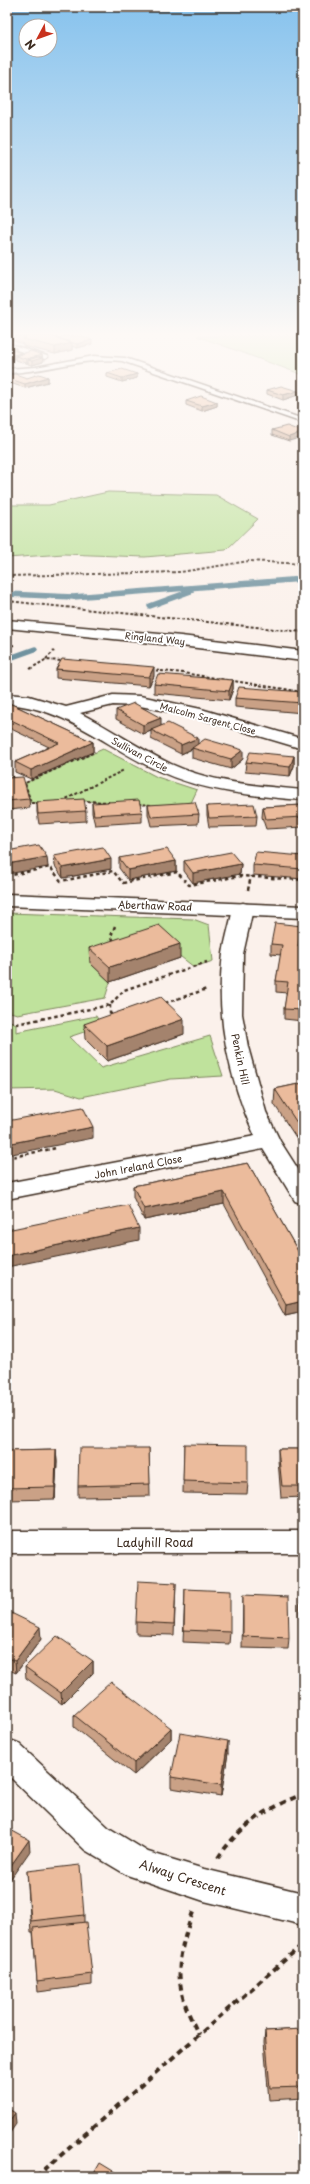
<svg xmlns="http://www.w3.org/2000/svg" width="310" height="2184" font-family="'Playpen Sans',sans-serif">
	<rect width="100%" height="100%" fill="#fbf1eb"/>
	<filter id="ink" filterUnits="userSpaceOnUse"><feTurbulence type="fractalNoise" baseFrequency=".025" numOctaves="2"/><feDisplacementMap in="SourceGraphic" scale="8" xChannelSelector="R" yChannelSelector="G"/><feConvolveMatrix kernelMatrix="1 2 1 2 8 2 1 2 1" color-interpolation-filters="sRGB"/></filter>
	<g filter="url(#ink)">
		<path fill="#bfe29c" stroke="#7d865d" d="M197,336H303V375Z
			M108,492L216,495L258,519L226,550L145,557L64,554L7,558V505H49Z
			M103,749L157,777L197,790L190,805H157L87,801L31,803L25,783Z
			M7,913L193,919L209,925L213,961L194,967L159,940L90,963L110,982L105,998L17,1014L7,1011Z
			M96,1016L102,1026L69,1037L101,1068L210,1036L223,1076L171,1079L81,1097L55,1089L7,1090V1019L16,1024V1032Z"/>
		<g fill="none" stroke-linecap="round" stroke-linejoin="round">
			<path stroke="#70929f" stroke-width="5.5" d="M7,594L73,597L303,579
				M150,606L191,591
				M7,659L35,649"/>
			<defs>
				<path id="lane" d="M7,343L47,356L48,357L45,359L7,347Z
					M94,356L125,358L303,419V423L122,361C83,357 46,372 7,373V369L36,367Z"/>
				<path id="street" d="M7,694L29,696L66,707L113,695L140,696L201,709L303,739V749L192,716L140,706L113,705L80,713C111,729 140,749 171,764C212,783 259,786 303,790V800C255,796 205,792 161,772C106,748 70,709 7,704Z
					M243,903L250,905L253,909L243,954L242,1014L248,1047L266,1112L280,1141L303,1177V1204L295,1201L263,1149L7,1199V1183L255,1136C229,1081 215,1015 223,954C225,939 230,924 233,909L236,905Z
					M7,1531H303V1553H7Z
					M7,1739L18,1743L109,1828L148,1852L204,1869L303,1893V1925L204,1901L127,1875L85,1850L7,1774Z"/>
				<path id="secondary" d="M7,894L303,906V918L7,906Z"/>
				<path id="primary" d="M7,620L181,636L303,651V661L181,646L7,628Z"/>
			</defs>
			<use href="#lane" stroke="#3b2a1e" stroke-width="3"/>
			<use href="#street" stroke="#3b2a1e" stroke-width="3"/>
			<use href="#secondary" stroke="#3b2a1e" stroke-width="3"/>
			<use href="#primary" stroke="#3b2a1e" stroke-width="3"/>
			<path stroke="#3b2a1e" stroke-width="2" stroke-dasharray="3 2" stroke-linecap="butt" d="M7,576L181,572L249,561L303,564
				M7,601L303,632
				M7,647L14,645
				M46,659L54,651
				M30,669L45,660L63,661
				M151,670L183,673L303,692
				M7,774L16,779
				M62,801L124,770
				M82,801L109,802
				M39,803H31L25,783L95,752
				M138,804L151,805"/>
			<path stroke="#3b2a1e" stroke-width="2.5" stroke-dasharray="3.5 3" stroke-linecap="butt" d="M7,876L50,867L61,881L113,871L123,883L177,872L189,885L240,876L303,880
				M248,890L251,876
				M115,926L111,936L115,943
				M165,1003L207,989
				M110,1005V1013L114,1017
				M16,1024L110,1005L124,990L207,962
				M7,1158L56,1148"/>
			<path stroke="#3b2a1e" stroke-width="4" stroke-dasharray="6 4.5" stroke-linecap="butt" d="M218,1858C239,1826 268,1808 303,1794
				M193,1912C175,1963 173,1986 199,2035
				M36,2177L303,1944"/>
			<use href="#lane" fill="#fff" fill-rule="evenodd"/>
			<use href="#street" fill="#fff" fill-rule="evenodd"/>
			<use href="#secondary" fill="#fff" fill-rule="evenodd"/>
			<use href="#primary" fill="#fff" fill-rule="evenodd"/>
		</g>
		<path fill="#caa186" stroke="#3b2a1e" d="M9,336H51L58,338L92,344L77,348L72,346V350L55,354L23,346V344L9,339Z
			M7,345L16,348V351L21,353V354L42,355L43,362L32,365L28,364V363H26L15,360V358L13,359L7,357Z
			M107,373L137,374V378L122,382L107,377Z
			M7,376L27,378L48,377V382L25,388L7,382Z
			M267,390L298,391V395L283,400L267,394Z
			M186,401L217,402V406L202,411L186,405Z
			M272,430L303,432L289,441L272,435Z
			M56,669L154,676L149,686L56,678Z
			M233,680V689L229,700L154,693V684Z
			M303,692V713L235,707V698Z
			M7,702L93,742V752L31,779L15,772V762L49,747L7,727Z
			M116,710L161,725L198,744L243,759L231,769L192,758V749L181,754L151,739V731L143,734L116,719Z
			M294,756V766L290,776L245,772L246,762Z
			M7,778L29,799L30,808L7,810Z
			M37,802L86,811V821L39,824L37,812Z
			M92,803L142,812V822L95,825L92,813Z
			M148,805L199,814L198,824L151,826L148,814Z
			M303,805V827L266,829L262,817L263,807Z
			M207,806L257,816L256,826L209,827L207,815Z
			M54,856L111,869L63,878L55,866Z
			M303,856V879L253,875V865Z
			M119,858L176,861V871L128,880L119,868Z
			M184,861L241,864L240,874L193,883L184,871Z
			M302,926V936L300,946L303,947V1021L284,1019V1009L287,993L276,992V981L281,955L271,954V944Z
			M89,948L180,958L110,982L90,963Z
			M84,1024L184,1034L107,1061L85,1039Z
			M303,1083V1148L274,1104L275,1089Z
			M248,1163L303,1260V1312L285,1316L224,1204L144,1220L133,1197V1186Z
			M184,1444L248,1483L247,1494L183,1493Z
			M149,1448L150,1496L78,1497V1486Z
			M278,1449H303V1497L281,1498L278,1460Z
			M56,1450L57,1462L55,1499L7,1500V1451Z
			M176,1583L174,1635L136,1634V1622Z
			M185,1589L230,1632L229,1644L183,1642Z
			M243,1595L289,1638L288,1649L242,1648Z
			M300,1598H303V1651L300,1650L299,1609Z
			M7,1611L41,1639L16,1673L7,1669Z
			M93,1661V1673L62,1704L26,1678L25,1667Z
			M74,1715L171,1728V1739L134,1775L74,1727Z
			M228,1753L221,1796L171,1788V1777Z
			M27,1871L84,1915V1922L92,1974V1985L38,1992L33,1932H31Z
			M303,2029V2098L269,2100L264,2042L265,2031Z"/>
		<path fill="#a4836d" stroke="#3b2a1e" d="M92,340V344L77,348V344Z
			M72,343V350L55,354V347Z
			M16,348V352L7,353V350Z
			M21,353V357L15,356V358L13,359V355Z
			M42,355L43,362L32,365V361L28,360V363H26V359Z
			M137,374V378L122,382V378Z
			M48,377V382L25,388V384Z
			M298,391V395L283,400V395Z
			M217,402V406L202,411V406Z
			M303,432V437L289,441V437Z
			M154,667V676L149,686V677Z
			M233,680V689L229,700V691Z
			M161,718V727L151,730V731L143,734V725Z
			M198,738V747L192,748V749L181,754V745Z
			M93,742V752L31,779V770Z
			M243,750V759L231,769V759Z
			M294,756V766L290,776V767Z
			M47,857L48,867L7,874V864Z
			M111,859V869L63,878L62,868Z
			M176,861V871L128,880V870Z
			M241,864L240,874L193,883V873Z
			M302,926V936L298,956V946Z
			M180,944V958L110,982V967Z
			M184,1019V1034L107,1061V1046Z
			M93,1127V1138L7,1155V1144Z
			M224,1192V1204L144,1220V1209Z
			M139,1228V1240L7,1267V1256Z
			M303,1301V1312L285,1316L286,1305Z
			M56,1450L57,1462L55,1499V1487Z
			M40,1627L41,1639L16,1673L15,1661Z
			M93,1661V1673L62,1704L61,1693Z
			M171,1728V1739L134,1775V1763Z
			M228,1741V1753L221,1796V1785Z
			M29,1840L30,1851L7,1884V1871Z
			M15,2113L16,2124L7,2137V2124Z"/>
		<path fill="#ebbb9c" stroke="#3b2a1e" d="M21,336H51L72,343L55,347L23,339L26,338Z
			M64,336H81L92,340L77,344L58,338Z
			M7,345L16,348L7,350Z
			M13,350L21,353L13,355L7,353V352Z
			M31,351L42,355L26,359L15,356Z
			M38,357L42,358L32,361L28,360Z
			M122,369L137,374L122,378L107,373Z
			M15,374L27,378L39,374L48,377L25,384L7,378V376Z
			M281,386L298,391L283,395L267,390Z
			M201,396L217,402L202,406L186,401Z
			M287,426L303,432L289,437L272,430Z
			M62,659L154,667L149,677L56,669Z
			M158,674L233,680L229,691L154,684Z
			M239,687L303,692V703L235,698Z
			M7,702L93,742L31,770L15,762L59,743L7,718Z
			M134,703L161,718L143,725L116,710Z
			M168,723L198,738L181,745L151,730Z
			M205,739L243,750L231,759L192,748Z
			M250,752L294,756L290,767L246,762Z
			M23,777L29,799L7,801V778Z
			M84,799L86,811L38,814L37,802Z
			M139,800L142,812L94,815L92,803Z
			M195,802L199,814L151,817L148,805Z
			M254,804L257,816L209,818L207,806Z
			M303,805V817L266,819L263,807Z
			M39,845L47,857L7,864V851Z
			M103,847L111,859L62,868L54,856Z
			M167,849L176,861L128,870L119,858Z
			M231,852L241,864L193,873L184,861Z
			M256,852L303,856V869L253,865Z
			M275,923L302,926L298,946L303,947V1010L284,1009L288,982L276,981L282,945L271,944Z
			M159,925L180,944L110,967L89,948Z
			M161,997L184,1019L107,1046L84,1024Z
			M303,1083V1132L275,1089Z
			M83,1107L93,1127L7,1144V1121Z
			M248,1163L303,1260V1301L286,1305L224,1192L144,1209L133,1186Z
			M128,1205L139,1228L7,1256V1230Z
			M184,1444L248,1445V1483L183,1481Z
			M79,1448H149L150,1484L78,1486Z
			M278,1449H303V1486H282Z
			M56,1450L55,1487L7,1488V1451Z
			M138,1581L176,1583L174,1624L136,1622Z
			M185,1589L230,1591V1632L184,1630Z
			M243,1595L288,1597L289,1638L243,1636Z
			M300,1598H303V1639H301Z
			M7,1611L40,1627L15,1661L7,1657Z
			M57,1636L93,1661L61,1693L25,1667Z
			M111,1682L171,1728L134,1763L74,1715Z
			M180,1733L228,1741L221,1785L171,1777Z
			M7,1828L29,1840L7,1871Z
			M80,1865L84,1915L31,1921L27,1871Z
			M86,1922L92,1974L37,1981L33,1928Z
			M303,2029V2087L270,2088L265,2031Z
			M7,2108L15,2113L7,2124Z
			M100,2163L123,2177H92Z"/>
	</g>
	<linearGradient id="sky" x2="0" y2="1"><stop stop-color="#86c2ed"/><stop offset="0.52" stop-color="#fdf9f6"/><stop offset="1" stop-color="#fdf9f6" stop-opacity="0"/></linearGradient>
	<rect width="310" height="642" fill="url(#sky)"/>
	<g text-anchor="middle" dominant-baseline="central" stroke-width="4" stroke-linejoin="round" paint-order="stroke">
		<g font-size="9" fill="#3b2a1e" stroke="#fff">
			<text transform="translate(155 638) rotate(6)">Ringland Way</text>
			<text transform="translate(208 718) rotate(15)">Malcolm Sargent Close</text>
			<text transform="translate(140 754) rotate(28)">Sullivan Circle</text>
		</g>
		<g font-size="10" fill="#3b2a1e" stroke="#fff">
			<text transform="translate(155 905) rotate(2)">Aberthaw Road</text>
			<text transform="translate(241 1059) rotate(78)">Penkin Hill</text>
			<text transform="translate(138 1166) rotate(-11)">John Ireland Close</text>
		</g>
		<g font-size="12" fill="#3b2a1e" stroke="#fff">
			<text x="155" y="1542">Ladyhill Road</text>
			<text transform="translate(183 1877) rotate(18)">Alway Crescent</text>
		</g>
	</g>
	<rect width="310" height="2184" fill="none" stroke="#fff" stroke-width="24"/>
	<rect x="12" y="12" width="286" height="2160" fill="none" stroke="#3b2a1e" stroke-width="1.5" filter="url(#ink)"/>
	<g transform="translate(38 38) rotate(229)"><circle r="19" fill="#ffffff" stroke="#b1aaa5"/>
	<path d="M0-3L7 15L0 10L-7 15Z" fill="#c8321e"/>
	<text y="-6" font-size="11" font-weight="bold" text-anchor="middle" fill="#3b2a1e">N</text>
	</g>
</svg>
